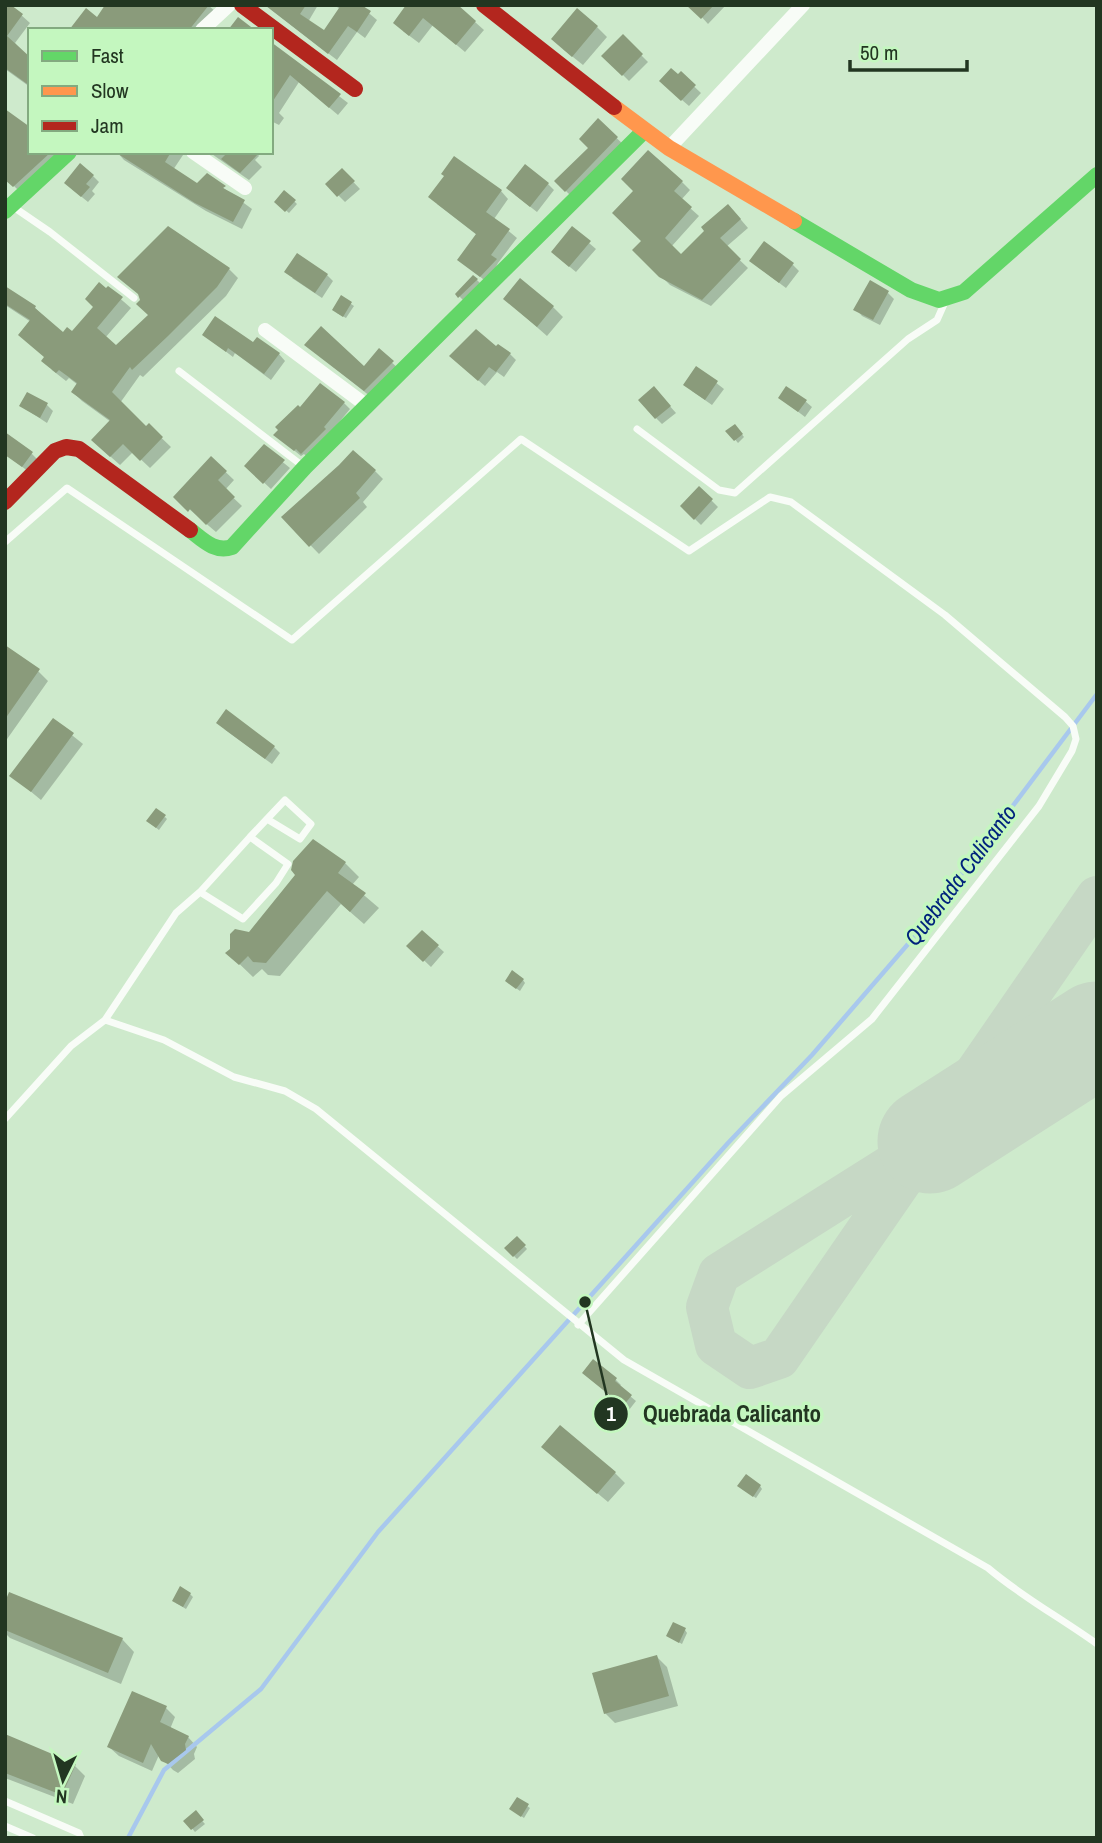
<svg xmlns="http://www.w3.org/2000/svg" width="1102" height="1843" font-family="'Archivo Narrow',sans-serif">
	<rect width="100%" height="100%" fill="#ceeacc"/>
	<path fill="#0003" d="M5,5H10L30,23L15,43L30,59V87L5,69Z
		M208,5L217,13L203,30H77L97,19Z
		M318,5L308,22L325,33L340,9L334,5H367L364,9L377,20L365,38L357,32L337,60L266,6Z
		M408,5L475,22L484,30L465,52L433,25L419,43L403,31Z
		M691,5H726L708,24Z
		M597,27L607,37L583,65L563,49Z
		M623,37L648,62L629,81L604,56Z
		M271,44L348,103L338,115L299,82L279,113L284,118L279,125L271,121Z
		M681,74L701,93L689,106L667,87Z
		M598,121L623,144L572,197L557,182L591,148Z
		M30,152H58L21,193L5,177Z
		M117,152H185L173,170L197,185L207,176L252,209L242,229L206,211L124,160Z
		M209,152H256L259,156L255,160L262,167L249,180Z
		M342,170L360,189L345,202L327,184Z
		M93,176L99,182L92,191L95,194L88,202L72,189Z
		M446,177L501,191L508,199L494,219L517,238L498,263L488,283L459,260L477,235L437,204Z
		M682,182L690,190L681,200L699,216L671,247L681,256L736,214L748,228L726,247L748,268L711,306L670,285L635,250L644,241L614,213Z
		M548,184L554,190L537,212L515,195Z
		M285,192L297,204L289,213L276,202Z
		M589,243L596,249L576,272L559,258Z
		M793,265L799,271L786,288L758,267Z
		M229,269L238,278L226,296L143,377L140,375L120,403L146,428L149,426L171,447L150,468L133,452L120,465L102,449L111,422L82,401L73,392L78,385L69,378L66,381L52,370L46,358L20,335L31,322L5,305V289L35,308L63,334H72L108,288L131,308L105,338L116,347Z
		M327,275L333,281L322,298L292,278Z
		M474,277L483,286L466,303L457,294Z
		M888,293L894,299L880,325L862,316L856,309Z
		M342,298L354,306L346,318L337,313Z
		M505,299L553,307L563,317L547,336Z
		M204,335L254,344L279,354L285,361L271,380L235,353L233,357Z
		M306,345L364,368L379,351L399,369L371,397Z
		M497,349L510,354L516,360L504,377L497,372L485,386L457,362Z
		M697,368L724,389L712,405L692,391Z
		M660,395L676,413L662,424L656,418Z
		M780,398L805,401L812,407L805,417Z
		M344,403L350,409L309,459L304,454L301,456L275,435Z
		M47,405L53,411L47,423L21,406Z
		M735,426L744,437L738,443L728,431Z
		M264,447L290,468L271,489L246,466Z
		M32,454L38,460L29,472L8,456Z
		M212,459L234,480L225,490L242,506L216,532L175,497Z
		M375,471L383,479L363,502L367,507L319,554L283,517Z
		M699,488L718,507L701,525L682,506Z
		M5,655L38,671L48,681L5,742Z
		M53,720L83,744L41,800L12,776Z
		M224,729L274,747L280,753L272,764Z
		M165,817L167,819L159,830L150,823Z
		M345,863L359,877L352,885L379,908L364,924L341,904L280,976L268,975L262,969L253,977L228,953L250,934L297,875Z
		M422,932L444,952L431,967L409,946Z
		M523,980L525,983L520,991L509,983Z
		M517,1238L527,1249L517,1259L506,1248Z
		M589,1378L616,1380L621,1385L619,1387L636,1401L629,1410Z
		M554,1457L615,1473L625,1483L608,1502Z
		M760,1486L762,1489L756,1498L742,1489Z
		M190,1594L193,1597L186,1609L176,1603Z
		M5,1606L122,1639L134,1652L121,1684L10,1638L5,1633Z
		M685,1630L687,1633L682,1644L671,1638Z
		M657,1657L667,1667L678,1706L615,1723L605,1713Z
		M166,1708L175,1717L170,1729L188,1737L197,1747L194,1754L195,1759L178,1773L173,1770L159,1755L152,1771L119,1756L109,1747Z
		M5,1736L75,1766L85,1776L73,1804L5,1778Z
		M527,1806L530,1808L524,1818L514,1811Z
		M195,1813L205,1824L195,1832L186,1821Z"/>
	<g fill="none" stroke-linecap="round" stroke-linejoin="round">
		<path stroke="#a8c8ed" stroke-width="4.5" d="M128,1838L164,1770L261,1689L378,1532L728,1143L812,1055L915,936L1097,694"/>
		<path stroke="#c6d8c5" stroke-width="42" d="M930,1141L719,1274L707,1307L716,1345L750,1368L779,1358L1097,897"/>
		<path stroke="#c6d8c5" stroke-width="105" d="M930,1141L1097,1034"/>
	</g>
	<path fill="#8a9b7b" d="M5,5H11L23,14L7,36L30,57V86L5,68Z
		M105,5H209L189,30H69L86,8L97,17Z
		M265,5H306L300,14L324,30L341,5H361L371,11L357,32L348,26L328,54Z
		M406,5H458L476,21L456,45L423,18L409,36L393,23Z
		M686,5H714L701,19Z
		M577,8L598,26L572,57L551,39Z
		M238,17L255,30H228Z
		M623,34L643,54L622,76L601,56Z
		M271,42L341,94L329,108L290,75L271,104Z
		M671,68L678,74L681,71L696,85L681,101L659,81Z
		M5,109L30,127V152H51L13,187L5,180Z
		M598,118L618,137L565,192L554,181L588,148L579,139Z
		M648,150L683,181L674,191L692,207L665,238L681,254L704,231L701,227L728,204L741,219L720,238L741,259L702,300L659,277L632,250L641,241L612,213L633,191L621,179Z
		M115,152H171L165,162L197,183L207,173L226,186L223,188L245,200L233,222L195,203Z
		M228,152H260L240,173L221,159Z
		M454,156L502,190L486,212L510,229L491,255L497,259L480,277L457,260L476,234L428,197L444,176L441,174Z
		M80,163L94,175L86,184L90,187L81,197L64,183Z
		M525,164L549,183L530,207L506,188Z
		M342,168L355,181L337,197L325,184Z
		M284,190L296,200L285,212L274,202Z
		M168,226L230,268L217,287L168,336L132,370L130,367L112,392L146,426L149,423L163,437L140,461L123,444L110,457L91,440L110,420L71,392L77,383L59,370L56,373L41,361L44,357L18,335L30,320L5,304V286L36,306L35,308L63,332L67,327L72,331L93,307L85,299L99,282L106,288L108,286L123,297L97,328L116,345L148,315L136,304L140,300L138,294L117,277Z
		M572,226L591,241L569,267L551,252Z
		M764,241L794,263L779,283L749,261Z
		M297,253L328,274L315,293L284,272Z
		M473,275L478,279L458,298L455,294Z
		M520,278L554,306L537,327L503,299Z
		M870,280L889,291L873,320L853,310Z
		M341,295L352,302L343,317L332,310Z
		M215,316L253,342L257,337L280,353L264,374L228,348L226,352L202,335Z
		M321,326L364,366L379,348L394,361L364,391L304,345Z
		M476,329L496,346L498,344L511,353L496,372L489,367L478,381L449,356Z
		M696,366L718,381L705,400L683,385Z
		M320,383L345,402L324,427L326,429L301,454L296,449L294,451L273,435L278,430L275,427L298,405L300,407Z
		M654,386L671,406L655,419L638,400Z
		M786,386L807,400L798,412L778,398Z
		M27,392L48,403L40,418L19,406Z
		M735,424L743,434L734,441L725,431Z
		M5,432L33,452L22,467L5,455Z
		M264,444L285,460L263,484L244,466Z
		M353,450L376,470L356,493L360,498L309,547L281,517L339,465Z
		M211,456L227,471L218,480L235,497L206,525L190,509L188,512L173,497Z
		M699,486L713,499L694,520L680,506Z
		M5,645L40,669L5,719Z
		M226,709L275,746L265,759L216,723Z
		M53,718L74,733L31,792L9,776Z
		M156,808L166,815L156,828L146,821Z
		M313,839L346,862L338,873L366,893L350,912L327,891L266,963L253,962L248,956L239,965L225,953L230,949V934L235,929L249,932L295,875L291,870L293,861Z
		M422,930L439,945L423,962L406,946Z
		M512,970L524,979L516,989L505,981Z
		M517,1236L526,1245L513,1257L504,1248Z
		M593,1359L617,1378L615,1381L632,1395L623,1406L582,1373Z
		M560,1425L616,1472L597,1494L541,1447Z
		M746,1474L761,1485L753,1497L737,1486Z
		M180,1586L191,1593L183,1607L172,1601Z
		M9,1592L123,1638L108,1673L5,1630V1602Z
		M673,1622L686,1628L679,1643L666,1636Z
		M657,1655L669,1696L604,1714L592,1673Z
		M132,1691L167,1706L160,1722L189,1736L185,1744L186,1750L168,1764L161,1761L151,1744L143,1763L107,1747Z
		M5,1734L76,1764L62,1795L5,1773Z
		M517,1797L529,1804L521,1817L509,1809Z
		M196,1810L204,1820L191,1830L183,1821Z"/>
	<g fill="none" stroke-linecap="round" stroke-linejoin="round">
		<path stroke="#f8fcf7" stroke-width="7" d="M12,206L50,232L134,298
			M179,371L304,467
			M637,429L719,490L735,493L908,339L937,320L945,302
			M5,542L67,488L292,640L521,439L689,551L770,497L791,502L945,615L1065,717L1073,726L1076,739L1072,751L1039,806L872,1019L781,1096L578,1325
			M250,837L267,819L300,839L311,824L285,800L267,819
			M105,1020L176,913L200,892L243,919L276,883L288,864L250,837L200,892
			M5,1119L71,1046L105,1020L164,1040L234,1077L285,1091L316,1109L624,1360L988,1568C1022,1597 1061,1618 1097,1644
			M5,1801L79,1833L81,1838
			M5,1826L33,1838"/>
		<path stroke="#f8fcf7" stroke-width="14" d="M202,30L229,5
			M669,148L803,5
			M193,152L245,188
			M265,330L367,406"/>
		<path stroke="#63d668" stroke-width="16" d="M5,211L69,152
			M794,221L911,290L939,300L964,292L1097,175
			M190,530C203,540 215,553 232,547L305,467L644,131"/>
		<path stroke="#ff974d" stroke-width="16" d="M614,107L669,148L794,221"/>
		<path stroke="#b3261e" stroke-width="16" d="M242,5L355,89
			M484,5L614,107
			M5,502L55,451L66,447L79,449L190,530"/>
	</g>
	<g text-anchor="middle" dominant-baseline="central" stroke-width="7" stroke-linejoin="round" paint-order="stroke">
		<g font-size="23" font-style="italic" fill="#00237c" stroke="#c4f7bf">
			<text transform="translate(960 875) rotate(-53)">Quebrada Calicanto</text>
		</g>
	</g>
	<path fill="none" stroke="#223621" stroke-width="2.5" d="M585 1302L611 1414"/>
	<g fill="#223621" stroke="#c4f7bf" stroke-width="2.5">
		<circle cx="585" cy="1302" r="7"/>
		<circle cx="611" cy="1414" r="18"/>
	</g>
	<g font-size="21" text-anchor="middle" font-weight="bold" fill="#fff">
		<text x="611" y="1421">1</text>
	</g>
	<g font-size="23" text-anchor="middle" font-weight="bold" fill="#223621" stroke="#c4f7bf" stroke-width="7" stroke-linejoin="round" paint-order="stroke">
		<text x="732" y="1422">Quebrada Calicanto</text>
	</g>
	<rect width="1102" height="1843" fill="none" stroke="#223621" stroke-width="14"/>
	<rect x="28" y="28" width="245" height="126" fill="#c4f7bf" stroke="#83aa80" stroke-width="2"/>
	<rect x="42" y="51" width="35" height="10" fill="#63d668" stroke="#83aa80" stroke-width="2"/>
	<text x="91" y="63" font-size="21" fill="#223621">Fast</text>
	<rect x="42" y="86" width="35" height="10" fill="#ff974d" stroke="#83aa80" stroke-width="2"/>
	<text x="91" y="98" font-size="21" fill="#223621">Slow</text>
	<rect x="42" y="121" width="35" height="10" fill="#b3261e" stroke="#83aa80" stroke-width="2"/>
	<text x="91" y="133" font-size="21" fill="#223621">Jam</text>
	<g transform="translate(63 1780) rotate(185)" stroke="#c4f7bf" stroke-width="5" paint-order="stroke">
	<path d="M0-5L12 26L0 18L-12 26Z" fill="#223621"/>
	<text y="-10" font-size="19" font-weight="bold" text-anchor="middle" fill="#223621">N</text>
	</g>
	<path d="M850 60v10h117v-10" fill="none" stroke="#223621" stroke-width="3.5"/>
	<text x="860" y="60" font-size="21" fill="#223621" stroke="#c4f7bf" stroke-width="5" paint-order="stroke">50 m</text>
</svg>
